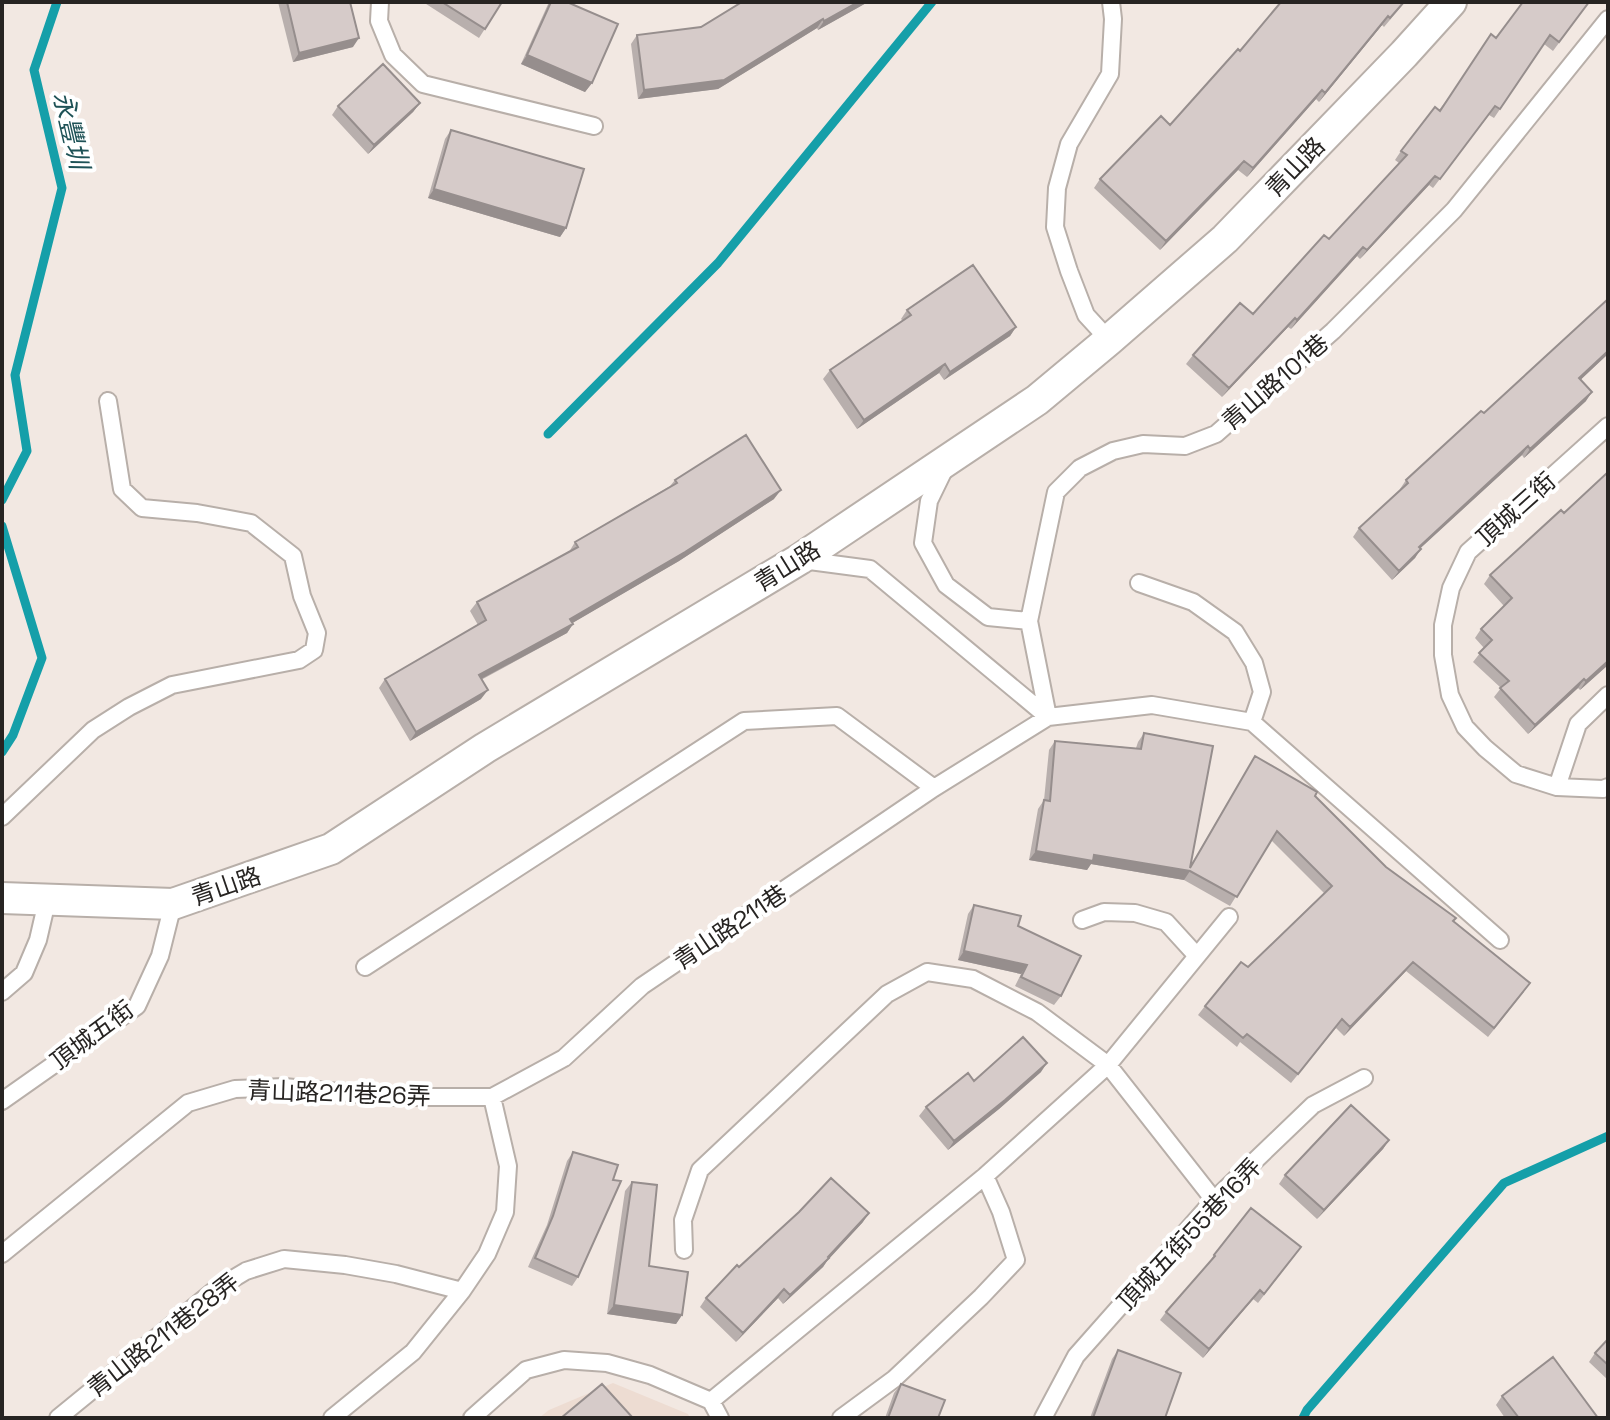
<svg xmlns="http://www.w3.org/2000/svg" width="1610" height="1420" font-family="'Space Grotesk','Noto Sans TC',sans-serif">
	<rect width="100%" height="100%" fill="#f2e8e2"/>
	<path fill="#eddcd2" d="M613,1383L688,1414L690,1418H539L549,1410Z"/>
	<g fill="none" stroke-linecap="round" stroke-linejoin="round">
		<path stroke="#159fa9" stroke-width="9" d="M548,434L718,263L932,2
			M2,500L27,451L15,375L62,188L34,70L57,2
			M2,526L42,658L13,735L2,752
			M1303,1418L1307,1410L1504,1183L1608,1136"/>
		<defs>
			<path id="lane" d="M380,2L379,21L393,55L423,84L594,126
				M1109,340L1086,315L1069,271L1055,227L1057,188L1069,144L1110,74L1113,19L1111,2
				M1608,426L1468,552L1451,588L1443,625V655L1450,695L1465,727L1485,748L1516,774L1557,787L1603,789L1608,787
				M946,466L929,501L923,543L946,585L988,617L1029,621
				M1139,583L1193,602L1235,632L1254,663L1262,692L1252,722
				M1557,787L1578,724L1608,695
				M2,817L93,730L129,707L172,685L299,660L314,650L317,633L302,596L293,556L251,523L197,513L142,508L122,489L108,401
				M1082,920L1104,912L1135,913L1166,922L1197,956
				M1500,940L1252,722L1152,705L1048,717L1029,621L1056,492L1080,468L1113,451L1143,444L1185,446L1216,434L1333,331L1454,210L1608,19
				M365,967L744,721L837,716L934,788
				M2,992L24,973L38,940L47,901
				M2,1101L137,1006L160,956L173,904
				M684,1250L683,1220L700,1170L887,994L927,972L973,979L1037,1012L1108,1065L1214,1200
				M2,1254L188,1103L235,1089L284,1087L394,1097H492
				M711,1401L985,1176L1108,1065L1229,917
				M58,1418L216,1289L246,1271L284,1259L345,1265L396,1274L462,1291
				M332,1418L413,1352L462,1291L487,1254L505,1212L508,1166L492,1097L564,1058L642,986L934,788L1048,717L870,569L802,560
				M472,1418L526,1370L564,1360L607,1363L650,1375L711,1401L720,1418
				M841,1418L894,1379L981,1297L1016,1260L1001,1212L985,1176
				M1043,1418L1076,1356L1214,1200L1313,1105L1364,1078"/>
			<path id="street" d="M2,898L173,904L331,849L485,748L800,559L1037,400L1109,340L1225,239L1404,54L1451,2"/>
		</defs>
		<use href="#lane" stroke="#b8afa9" stroke-width="20"/>
		<use href="#street" stroke="#b8afa9" stroke-width="34"/>
		<use href="#lane" stroke="#fff" stroke-width="16"/>
		<use href="#street" stroke="#fff" stroke-width="30"/>
	</g>
	<path fill="#b8afad" d="M278,2H350L353,47L293,62Z
		M423,2H502L479,38Z
		M549,2H567L592,83L585,92L521,64Z
		M742,2H868L818,30L817,28L718,89L638,99L631,44L637,35L701,27Z
		M1281,2H1405L1384,27L1382,25L1319,102L1316,99L1247,177L1238,170L1160,250L1094,188L1100,179L1170,125L1240,51Z
		M1589,2L1553,51L1544,44L1494,118L1489,115L1433,188L1429,185L1360,259L1357,256L1291,329L1288,327L1222,397L1186,364L1193,355L1253,314L1329,239L1399,163L1395,160L1401,151L1439,110L1496,38Z
		M420,103L413,112L368,154L332,115L338,106Z
		M451,130L566,228L560,237L428,198L445,139Z
		M1608,299V354L1581,379L1586,401L1524,458L1522,455L1420,548L1415,558L1392,580L1353,537L1359,528L1401,490L1400,489L1406,480L1484,413Z
		M907,310L1016,327L1010,336L944,380L939,373L857,429L823,379L830,370L903,321L901,319Z
		M1608,472V665L1580,690L1578,688L1528,734L1494,697L1501,688L1473,662L1484,648L1475,638L1481,629L1504,606L1484,584L1490,575L1564,513Z
		M675,480L774,499L679,561L572,623L573,624L567,633L481,680V699L410,741L379,688L385,679L478,625L470,611L477,602L569,552L575,542L670,486Z
		M1144,733L1191,865L1255,756L1315,796L1386,867L1453,921L1524,992L1488,1037L1406,971L1344,1036L1336,1028L1291,1083L1240,1042L1237,1047L1198,1015L1205,1006L1248,967L1324,893L1271,840L1230,906L1184,880L1091,864L1087,870L1029,860L1038,809L1044,800L1049,750L1055,741L1136,748L1138,742Z
		M974,905L1018,926L1061,996L1054,1005L1015,986L1021,974L958,960L968,914Z
		M1041,1072L999,1109L948,1150L919,1116L926,1107L974,1081Z
		M1389,1140L1383,1149L1317,1219L1279,1184L1285,1175Z
		M573,1152L578,1277L572,1286L528,1267L547,1225L567,1161Z
		M632,1182L649,1266L682,1315L676,1324L607,1314L625,1191Z
		M863,1222L829,1258L823,1267L783,1304L778,1298L736,1342L700,1307L706,1298L739,1267Z
		M1301,1247L1258,1303L1253,1299L1203,1358L1160,1320L1166,1312L1208,1264L1214,1255Z
		M1608,1339V1380L1589,1362L1595,1353Z
		M1118,1350L1165,1418H1090L1112,1359Z
		M901,1384L938,1418H885L894,1393Z
		M1502,1396L1598,1418H1505L1496,1405Z"/>
	<path fill="#968e8d" d="M858,2H868L818,30L824,21Z
		M1388,16L1382,25L1319,102L1325,93Z
		M823,19L817,28L718,89L638,99L644,90Z
		M359,38L353,47L293,62L299,53Z
		M527,55L592,83L585,92L521,64Z
		M1322,90L1316,99L1247,177L1253,168Z
		M420,103L413,112L368,154L374,145Z
		M1244,161L1238,170L1160,250L1166,241Z
		M1435,176L1429,185L1360,259L1367,250Z
		M434,189L566,228L560,237L428,198Z
		M1363,247L1357,256L1291,329L1297,320Z
		M1295,318L1288,327L1222,397L1229,388Z
		M1016,327L1010,336L944,380L950,372Z
		M1608,351V354L1573,387L1579,378Z
		M945,364L939,373L857,429L864,420Z
		M1592,392L1586,401L1524,458L1530,449Z
		M1528,446L1522,455L1412,556L1419,547Z
		M781,490L774,499L679,561L564,628L570,619Z
		M1421,549L1415,558L1392,580L1399,571Z
		M573,624L567,633L472,684L479,675Z
		M1608,661V665L1580,690L1586,681Z
		M1584,679L1578,688L1528,734L1535,725Z
		M488,690L481,699L410,741L416,732Z
		M1036,851L1094,855L1190,871L1184,880L1091,864L1087,870L1029,860Z
		M964,951L1027,965L1021,974L958,960Z
		M1413,962L1406,971L1344,1036L1350,1027Z
		M1047,1063L1041,1072L999,1109L948,1150L954,1141Z
		M1389,1140L1383,1149L1317,1219L1324,1210Z
		M869,1213L863,1222L828,1260L829,1258L823,1267L783,1304L790,1295Z
		M784,1289L778,1298L736,1342L743,1333Z
		M1260,1290L1253,1299L1203,1358L1209,1349Z
		M614,1305L682,1315L676,1324L607,1314Z"/>
	<path fill="#d6cbc9" stroke="#968e8d" stroke-width="2" d="M287,2H350L359,38L299,53Z
		M442,2H502L485,29Z
		M551,2H567L618,24L592,83L527,55Z
		M742,2H858L824,21L823,19L724,80L644,90L637,35L701,27Z
		M1281,2H1404L1390,18L1388,16L1325,93L1322,90L1253,168L1244,161L1166,241L1100,179L1161,116L1170,125L1238,49L1240,51Z
		M1523,2H1589L1559,42L1550,35L1500,109L1495,106L1440,179L1435,176L1367,250L1363,247L1297,320L1295,318L1229,388L1193,355L1240,303L1253,314L1324,235L1329,239L1407,155L1401,151L1435,107L1440,111L1491,34L1496,38Z
		M383,64L420,103L374,145L338,106Z
		M451,130L584,169L566,228L434,189Z
		M973,265L1016,327L950,372L945,364L864,420L830,370L911,315L907,310Z
		M1608,299V351L1579,378L1592,392L1530,449L1528,446L1419,547L1421,549L1399,571L1359,528L1408,483L1406,480L1481,411L1484,413Z
		M746,435L781,490L685,552L570,619L573,624L479,675L488,690L416,732L385,679L486,620L477,602L578,547L575,542L677,483L675,480Z
		M1608,472V661L1586,681L1584,679L1535,725L1500,688L1509,681L1479,653L1492,640L1481,629L1512,598L1490,575L1561,510L1564,513Z
		M1144,733L1213,746L1190,868L1255,756L1317,792L1315,796L1386,867L1456,918L1453,921L1530,983L1494,1028L1413,962L1350,1027L1342,1019L1298,1074L1247,1034L1243,1038L1205,1006L1241,962L1248,967L1332,886L1277,831L1237,897L1190,871L1094,855L1093,861L1036,851L1044,800L1050,801L1055,741L1141,749Z
		M974,905L1021,916L1018,926L1081,956L1061,996L1021,977L1027,965L964,951Z
		M1023,1037L1047,1063L1005,1100L954,1141L926,1107L968,1073L974,1081Z
		M1351,1105L1389,1140L1324,1210L1285,1175Z
		M573,1152L618,1165L613,1180L621,1181L578,1277L535,1258L553,1216Z
		M831,1178L869,1213L828,1257L829,1258L790,1295L784,1289L743,1333L706,1298L737,1265L739,1267L799,1212Z
		M632,1182L657,1185L649,1266L688,1272L682,1315L614,1305Z
		M1251,1208L1301,1247L1264,1294L1260,1290L1209,1349L1166,1312L1215,1256L1214,1255Z
		M1608,1339V1365L1595,1353Z
		M1118,1350L1181,1373L1165,1418H1093Z
		M1553,1357L1598,1418H1519L1502,1396Z
		M602,1384L633,1418H561Z
		M901,1384L945,1400L938,1418H888Z"/>
	<g text-anchor="middle" dominant-baseline="central" stroke-width="8" stroke-linejoin="round" paint-order="stroke">
		<g font-size="24" fill="#272422" stroke="#fff">
			<text transform="translate(1295 167) rotate(-46)">青山路</text>
			<text transform="translate(1275 382) rotate(-41)">青山路101巷</text>
			<text transform="translate(1516 509) rotate(-42)">頂城三街</text>
			<text transform="translate(787 566) rotate(-32)">青山路</text>
			<text transform="translate(226 886) rotate(-19)">青山路</text>
			<text transform="translate(730 927) rotate(-34)">青山路211巷</text>
			<text transform="translate(92 1035) rotate(-37)">頂城五街</text>
			<text transform="translate(339 1093) rotate(2)">青山路211巷26弄</text>
			<text transform="translate(1189 1234) rotate(-47)">頂城五街55巷16弄</text>
			<text transform="translate(163 1335) rotate(-38)">青山路211巷28弄</text>
		</g>
		<g font-size="26" font-style="italic" fill="#1e5256" stroke="#fff">
			<text transform="translate(71 130) rotate(77)">永豐圳</text>
		</g>
	</g>
	<rect width="1610" height="1420" fill="none" stroke="#272422" stroke-width="8"/>
</svg>
